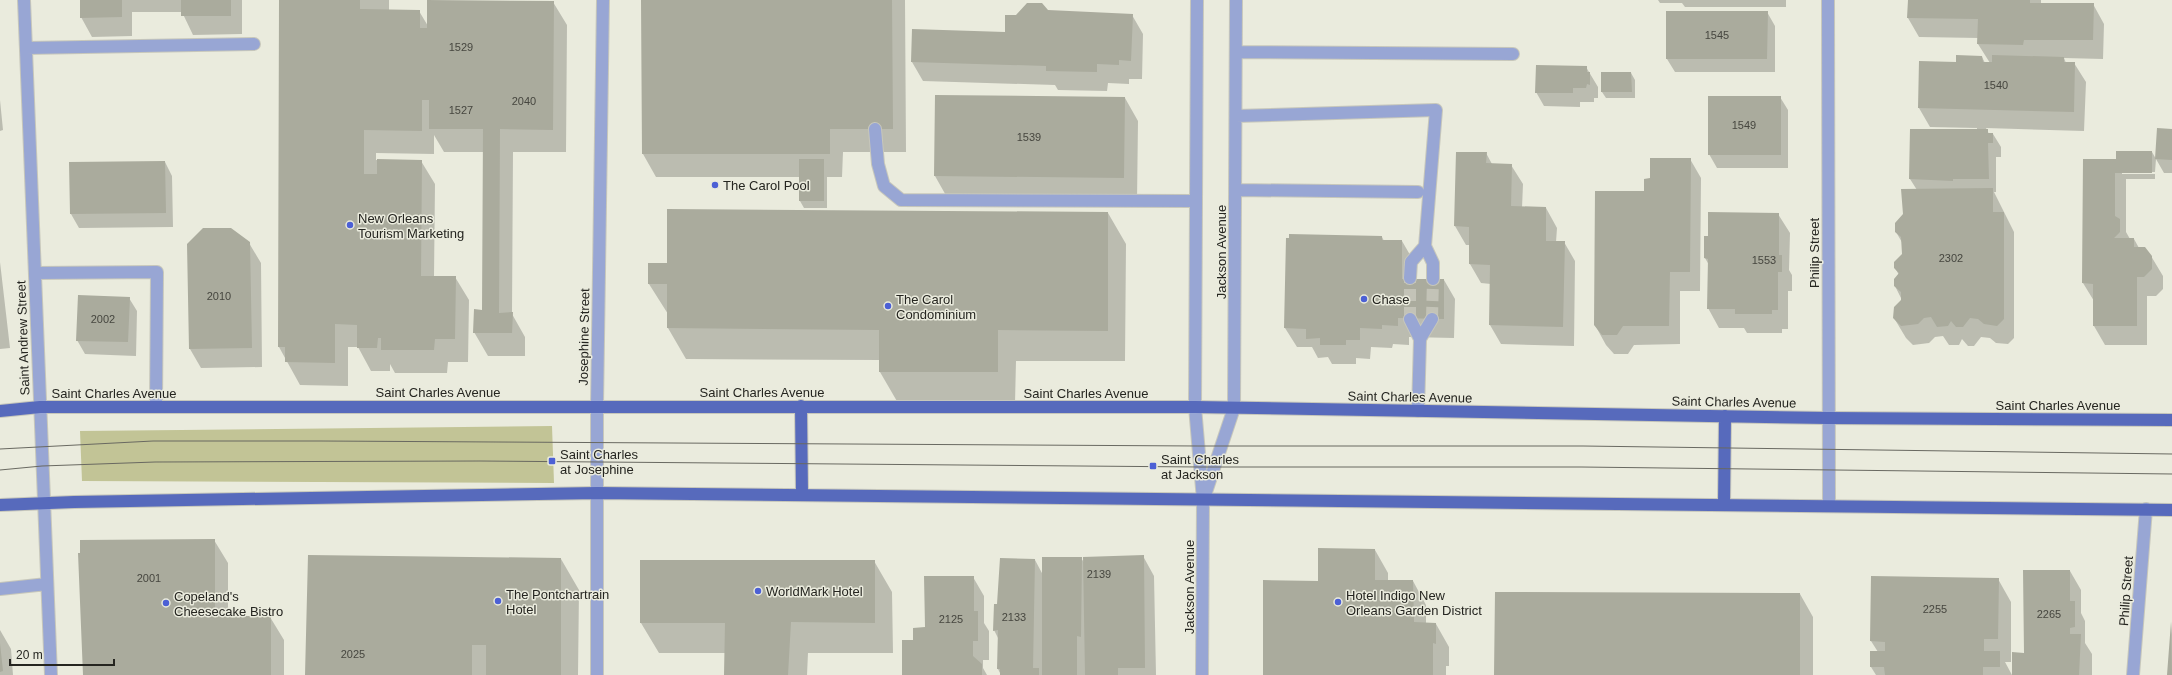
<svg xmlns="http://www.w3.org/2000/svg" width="2172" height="675" font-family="Arial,sans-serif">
	<rect width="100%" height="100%" fill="#eaebdd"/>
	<path fill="#c2c496" d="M552,426L554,483L82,481L80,431Z"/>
	<path fill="#0003" d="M81,0H242V34L193,35L182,12H132V36L92,37L81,17Z
		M280,0H389V10L419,11L428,26L553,2L567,25L566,152H513L512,314L525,337V356H488L474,332L483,311L484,152H444L434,135V154L376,153V160L421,161L435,184L434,277H455L469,300L468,362H448L447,373H395L390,364V371H371L358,347H348V386L300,385L279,347Z
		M642,0H905L906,152H843L842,177H827V208H804L800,201V177H656L643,154Z
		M1658,0H1786V7H1685L1682,3H1660Z
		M1909,0H2041V4H2093L2104,24L2103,59L2064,58L2066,63H2074L2086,82L2084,131L1986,128L1989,134H1993L2001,147V157H1996V192H1994L2014,232V338L2008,344L1996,343L1990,338L1981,337L1974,346H1968L1962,339L1959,345H1949L1943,336L1935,337L1929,343L1913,345L1906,338L1894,318L1902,300L1895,286L1899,275L1895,268L1903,254V244L1896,232L1917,190L1910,179L1977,130V128L1930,127L1919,108L1920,62L1957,63L1982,57L1985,63H1990L1978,44L1979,38L1919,37L1908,18Z
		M1048,11L1132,15L1143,34L1142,79H1129V84L1108,83L1107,91L1058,90L1055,85L923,81L912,62L1005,33L1017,16Z
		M1767,12L1775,26V72H1675L1667,59Z
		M1586,67L1598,87V98H1594V102H1580V107L1544,106L1536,92Z
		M1631,73L1635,80V98H1606L1602,92Z
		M1780,97L1788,110V168H1717L1709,154Z
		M1125,98L1138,121L1137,201L948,199L935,176Z
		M0,100L3,130L0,131Z
		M2172,130V173H2164L2156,159Z
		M2152,152L2156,159L2155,172H2122V174H2155V179H2126V232L2130,239H2134L2139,248L2151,256L2163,276V289L2156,296H2147V345H2105L2094,326V301L2083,283L2084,160H2115Z
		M1486,153L1492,164L1511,165L1523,184L1522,208H1546L1557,228L1556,242H1564L1575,261L1574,346L1501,344L1490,325L1491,284L1481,283L1470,264V245H1466L1455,226Z
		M1690,159L1701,178L1700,291H1680V344L1634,345L1628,354H1614L1606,345L1595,325L1645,192Z
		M165,162L172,176L173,227L79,228L71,214L70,163Z
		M1108,213L1126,244L1125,361H1016L1015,403H898L880,372V360L686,359L668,328V314L649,284L668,264Z
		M1778,214L1790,233L1789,270L1792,275V291H1788V329H1782V333H1747L1744,328H1719L1708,308L1709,265L1705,258Z
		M1382,237L1384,241H1402L1413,260V280H1444L1455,299L1454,338L1409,337V345L1393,344L1392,348L1371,347L1370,359L1356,358V364H1332L1328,357L1318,358L1312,347H1297L1285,328Z
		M249,243L261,263L262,367L201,368L190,349Z
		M0,262L10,348L0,349Z
		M129,298L137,311L136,356L85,354L77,340Z
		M214,540L228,563V617H270L284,640V675H84Z
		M1375,550L1388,573V581H1413L1426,605V624H1436L1449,647V666H1446V675H1264L1319,582Z
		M1143,556L1154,576L1156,675H1001L998,669V638L994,630L997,605L1035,560L1043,575L1081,558L1085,564Z
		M561,559L579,590L578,675H306Z
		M874,561L892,592L893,653H808L807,675H725L726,653H659L641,623Z
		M2070,571L2081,590V613L2085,621V643L2092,654V675H2013Z
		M973,577L984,596V623L989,631V660H983V668L987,675H903L914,641Z
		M1872,577L1998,579L2011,602V662H2005L2012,675H1876L1871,667L1878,652L1871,641Z
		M1800,594L1813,617V675H1495Z
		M2172,621V675H2168Z
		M0,630L11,649L13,675H0Z"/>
	<path fill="#aaab9d" d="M80,0H122V17L80,18Z
		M181,0H231V16H181Z
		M279,0H360V9L420,10V28H427V0L554,1L553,130L500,129L499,313L513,312L512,333H473L474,309L482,310L483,129H429V100H422V131L364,130V174H377V159L422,160L421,276H456L455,339H435L434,350H381V338H378L377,348H357V325L335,324V363L285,362V347H278Z
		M641,0H892L893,129H830V154H642Z
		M1908,0H2030V3H2094L2093,40H2024L2023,45L1977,44L1978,19L1907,18Z
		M1027,3H1042L1048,10L1133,14L1131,61L1119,60V65L1097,64V72L1046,71V66L911,62L912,29L1005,32V15H1016Z
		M1666,11H1768L1767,59H1666Z
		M1956,55L1982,56L1983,62H1992V55L2064,57V62H2075L2074,112L1918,108L1919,61L1956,62Z
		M1536,65L1587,66V72H1590V85L1587,84L1586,88H1573V93H1535Z
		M1601,72H1631L1632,92H1601Z
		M935,95L1125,97L1124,178L934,176Z
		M1708,96H1781V155H1708Z
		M2157,128L2172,129V160L2155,159Z
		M1910,129H1988V133H1993V143H1988L1989,179H1953V181L1909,179Z
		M2116,151H2152V173H2115V216L2120,219V232L2114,238H2134V247H2145L2152,256V269L2144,277H2137V326H2093V284L2082,283L2083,159H2116Z
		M1456,152H1487L1486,163L1512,164L1511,206L1546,207V241H1565L1563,327L1489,325L1490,265L1469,264V227L1454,226Z
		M1650,158H1691L1690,272H1670L1669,326H1623L1617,335H1602L1594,325L1595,191H1644V179L1650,178Z
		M799,159H824V201H799Z
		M165,161L166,213L70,214L69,162Z
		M1993,188V212H2004V319L1997,326L1984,324L1978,319L1970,318L1963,327H1956L1951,321L1948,326L1937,327L1931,317L1924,318L1918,324L1901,326L1893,318L1894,307L1901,300V292L1894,286V279L1899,273L1894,268V262L1902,254L1901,237L1895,232V223L1903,214L1901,189Z
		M667,209L1108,212V331L998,330V372H879V330L667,328V284H648V263H667Z
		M1708,212L1779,213V255H1782V272H1778V310H1772V314H1735V309H1707L1708,259L1704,258V236H1708Z
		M203,228H231L250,242L252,348L189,349L187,244Z
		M1289,234L1382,236V240H1402V279H1444V319L1398,318V326L1382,325V329L1360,328V340H1346V345H1320V338L1306,339V329L1284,328L1286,238H1289Z
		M78,295L130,297L128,342L76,341Z
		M215,539V616H271V675H83L78,553H80V540Z
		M1318,548L1375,549V580H1413L1414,622L1436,623V644L1433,643V675H1263V580L1318,581Z
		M308,555L561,558V675H486V645H472V675H305Z
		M1144,555L1145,668H1118V675H1085L1083,557Z
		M1042,557H1082L1081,637L1077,636V675H1042Z
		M1000,558L1035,559L1033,668H1039V675H1000V669H997L998,630L993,631L994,604H997Z
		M640,560H875V623L791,622L788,675H724L725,623H640Z
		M2023,570H2070V601H2075V627L2070,628V634H2081L2079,675H2012V652L2024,653Z
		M924,576H974V611H978V641H973V656L982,664V675H902V640H913V628L925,627Z
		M1871,576L1999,578L1998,639H1984V651H2000V667H1983V675H1885L1884,667H1870V651H1885V642L1870,641Z
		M1495,592L1800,593V675H1494Z
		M2171,622L2172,675H2167Z
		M0,643L3,671L0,672Z"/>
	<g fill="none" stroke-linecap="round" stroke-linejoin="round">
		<path stroke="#c3c3b7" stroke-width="12" stroke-dasharray="12 6" stroke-linecap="butt" d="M1410,319V278
			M1432,319L1433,279"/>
		<defs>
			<path id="minor" d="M24,0L51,675
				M1197,0L1195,407L1203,500L1202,675
				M1828,0L1829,506
				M26,48L254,44
				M1236,52L1513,54
				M1236,116L1436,110L1425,246L1411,262L1410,278
				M875,129L878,164L884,186L901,200L1196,201
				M1236,190L1418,192
				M1425,246L1433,263V279
				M35,273L157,272L156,406
				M1410,319L1420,339L1418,411
				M1420,339L1432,319
				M1205,495L1234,408L1236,0
				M0,589L47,584
				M597,675V406L603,0
				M2133,675L2146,509"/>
			<path id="major" d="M801,406L802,495
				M0,411L40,407H1195L1828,418L2172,420
				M0,505L74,502L597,493L2172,510
				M1724,505L1725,416"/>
		</defs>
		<use href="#minor" stroke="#c7c7bb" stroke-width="14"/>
		<use href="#major" stroke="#c7c7bb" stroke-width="14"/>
		<use href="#minor" stroke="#98a6d4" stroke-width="12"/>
		<use href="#major" stroke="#576abc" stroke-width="12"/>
		<path stroke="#696961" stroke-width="1" d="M0,449L153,441H321L1198,446H1583L2172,454
			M0,470L42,466L155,462L480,461L1200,467H1581L2172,474"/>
	</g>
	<g fill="#4c60d5" stroke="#eaebdd" stroke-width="1.5">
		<circle cx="715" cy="185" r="4"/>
		<circle cx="350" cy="225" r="4"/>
		<circle cx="1364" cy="299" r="4"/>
		<circle cx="888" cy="306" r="4"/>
		<rect x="548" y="457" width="8" height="8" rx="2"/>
		<rect x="1149" y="462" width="8" height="8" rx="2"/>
		<circle cx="758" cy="591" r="4"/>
		<circle cx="498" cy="601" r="4"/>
		<circle cx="1338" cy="602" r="4"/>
		<circle cx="166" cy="603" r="4"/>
	</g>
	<g text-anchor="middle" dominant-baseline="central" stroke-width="3" stroke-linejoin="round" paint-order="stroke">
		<g font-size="11" fill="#46463f">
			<text x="1717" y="35">1545</text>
			<text x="461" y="47">1529</text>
			<text x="1996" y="85">1540</text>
			<text x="524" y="101">2040</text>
			<text x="461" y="110">1527</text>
			<text x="1744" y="125">1549</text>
			<text x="1029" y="137">1539</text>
			<text x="1951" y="258">2302</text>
			<text x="1764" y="260">1553</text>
			<text x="219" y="296">2010</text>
			<text x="103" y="319">2002</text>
			<text x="1099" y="574">2139</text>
			<text x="149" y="578">2001</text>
			<text x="1935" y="609">2255</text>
			<text x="2049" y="614">2265</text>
			<text x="1014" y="617">2133</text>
			<text x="951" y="619">2125</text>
			<text x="353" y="654">2025</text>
		</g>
		<g font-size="13" fill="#252520" stroke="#eaebdd" text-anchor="start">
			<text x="723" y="185">The Carol Pool</text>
			<text x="358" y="218">New Orleans<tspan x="358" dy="15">Tourism Marketing</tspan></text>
			<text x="896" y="299">The Carol<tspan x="896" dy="15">Condominium</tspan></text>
			<text x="1372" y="299">Chase</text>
			<text x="560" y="454">Saint Charles<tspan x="560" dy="15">at Josephine</tspan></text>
			<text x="1161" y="459">Saint Charles<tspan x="1161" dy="15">at Jackson</tspan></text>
			<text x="766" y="591">WorldMark Hotel</text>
			<text x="506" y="594">The Pontchartrain<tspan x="506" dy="15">Hotel</tspan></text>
			<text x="1346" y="595">Hotel Indigo New<tspan x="1346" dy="15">Orleans Garden District</tspan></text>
			<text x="174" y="596">Copeland's<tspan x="174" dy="15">Cheesecake Bistro</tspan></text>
		</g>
		<g font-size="13" fill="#252520" stroke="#eaebdd">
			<text transform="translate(1221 252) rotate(-90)">Jackson Avenue</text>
			<text transform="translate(1814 253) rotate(-90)">Philip Street</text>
			<text transform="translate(584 337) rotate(-89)">Josephine Street</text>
			<text transform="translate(23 338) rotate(-92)">Saint Andrew Street</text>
			<text x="438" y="392">Saint Charles Avenue</text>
			<text x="762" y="392">Saint Charles Avenue</text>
			<text x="114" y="393">Saint Charles Avenue</text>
			<text x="1086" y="393">Saint Charles Avenue</text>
			<text transform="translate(1410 397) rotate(1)">Saint Charles Avenue</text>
			<text transform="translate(1734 402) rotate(1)">Saint Charles Avenue</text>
			<text x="2058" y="405">Saint Charles Avenue</text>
			<text transform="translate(1189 587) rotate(-90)">Jackson Avenue</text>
			<text transform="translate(2126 591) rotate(-86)">Philip Street</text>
		</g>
	</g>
	<path d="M10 659v6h104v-6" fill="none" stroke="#252520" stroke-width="2"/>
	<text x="16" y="659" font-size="12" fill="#252520" stroke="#eaebdd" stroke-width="3" paint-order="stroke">20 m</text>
</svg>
